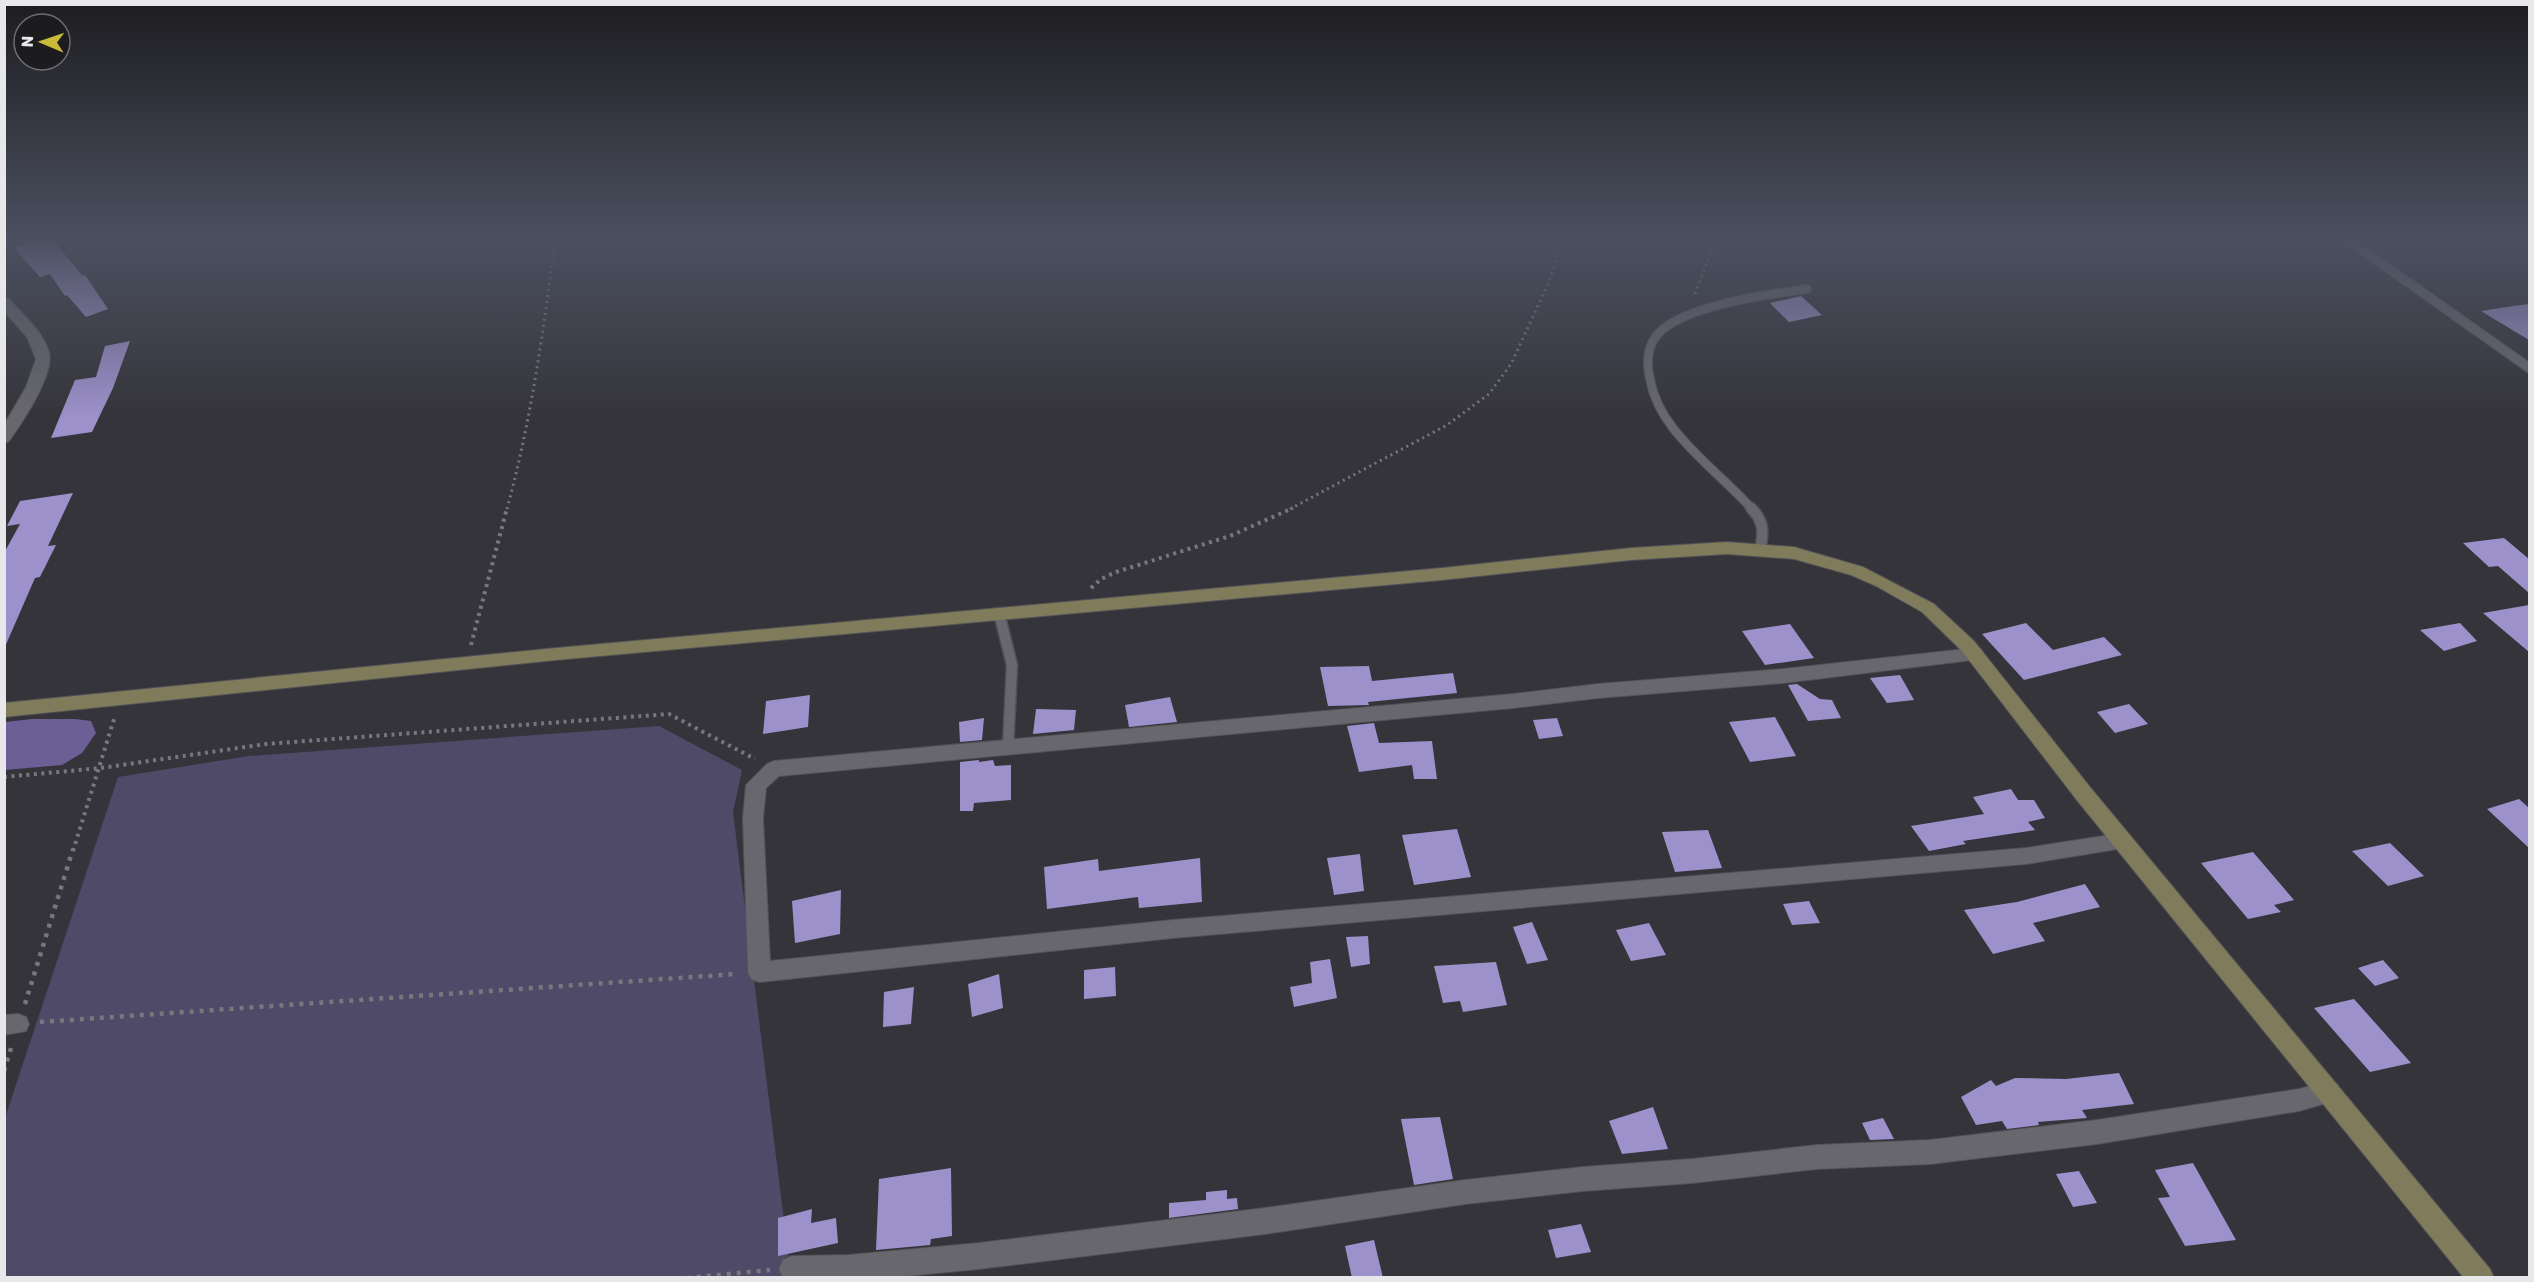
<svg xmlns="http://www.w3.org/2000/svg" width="2534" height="1282" font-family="Rubik,sans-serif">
	<rect width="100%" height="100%" fill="#35343a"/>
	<path fill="#504a69" d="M659,726L742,770L733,812L791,1277L5,1278V1118L118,777L249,756Z"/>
	<path fill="#6b5f95" d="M32,719H75L91,721L96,733L82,753L62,765L5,770V722Z"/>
	<path fill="#9d91cb" d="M43,238H51L83,276L85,275L108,309L86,317L67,295L65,296L50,274L40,277L14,248Z
		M1801,296L1822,315L1789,322L1770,303Z
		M2529,304V340L2481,311L2513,306Z
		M130,341L113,388L92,432L51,438L75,380L96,377L105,346Z
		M73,493L48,546L56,545L40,577L35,578L4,649V553L20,524L7,526L20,501Z
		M2504,538L2529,559V593L2498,566L2489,567L2463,543Z
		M2529,605V652L2483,613Z
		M2026,623L2053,650L2104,637L2122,655L2024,680L1982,634Z
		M2460,623L2477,641L2444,651L2420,630Z
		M1790,624L1814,658L1765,665L1742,631Z
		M1369,666L1372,681L1453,673L1457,693L1368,702L1369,705L1328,706L1320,667Z
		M1900,675L1914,700L1887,703L1870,678Z
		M1797,684L1820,699L1832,700L1841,718L1808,721L1788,685Z
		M810,695L808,727L763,734L766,701Z
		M1170,697L1177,722L1129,727L1125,705Z
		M2129,704L2148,724L2115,733L2097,712Z
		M1036,709L1076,710L1074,730L1033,734Z
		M1775,717L1796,756L1750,762L1729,722Z
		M984,718L982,740L960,742L959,722Z
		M1557,718L1563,736L1539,739L1533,720Z
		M1374,723L1379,743L1432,741L1437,779H1414L1412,765L1359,772L1347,726Z
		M979,760V762L993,760L995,766L1011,765V800L974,803L973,811H960V762Z
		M2011,789L2018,800H2034L2045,818L2028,822L2035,830L1963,841L1966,844L1929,851L1911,826L1984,814L1973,797Z
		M2519,799L2529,808V848L2487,809Z
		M1457,829L1471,877L1414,885L1402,835Z
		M1708,830L1722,868L1675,872L1662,832Z
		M2390,843L2424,876L2388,886L2352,851Z
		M2253,852L2294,900L2274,905L2281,912L2248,919L2201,863Z
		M1360,854L1364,891L1334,895L1327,858Z
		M1200,858L1202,902L1139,908L1138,897L1047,909L1044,867L1098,859L1099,871Z
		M2085,884L2100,907L2033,923L2045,941L1993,954L1964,910L2017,902Z
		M841,890L840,934L795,943L792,901Z
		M1809,901L1820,923L1792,925L1783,904Z
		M1532,922L1548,960L1527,964L1513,927Z
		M1649,923L1666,955L1631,961L1616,930Z
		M1368,936L1370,964L1351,967L1346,937Z
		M1330,959L1337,998L1294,1007L1290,987L1312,983L1310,962Z
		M2383,960L2399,978L2375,986L2358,968Z
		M1496,962L1507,1005L1463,1012L1460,1001L1443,1003L1434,966Z
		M1115,967L1116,996L1084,999V970Z
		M999,974L1003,1008L972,1017L968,984Z
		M914,987L911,1024L883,1027L884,992Z
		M2354,999L2411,1063L2370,1072L2314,1008Z
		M2119,1073L2134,1104L2082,1110L2087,1118L2038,1122L2039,1125L2007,1129L2002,1121L1976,1125L1961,1097L1991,1080L1996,1086L2015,1078L2066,1079Z
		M1653,1107L1668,1149L1622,1154L1609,1121Z
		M1440,1117L1453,1179L1414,1185L1401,1119Z
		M1883,1118L1894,1139L1870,1140L1862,1123Z
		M2193,1163L2236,1240L2185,1246L2158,1198L2170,1197L2155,1170Z
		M951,1168L952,1236L931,1239L930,1245L876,1250L879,1179Z
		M2079,1171L2097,1203L2073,1207L2056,1174Z
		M1227,1190V1199L1237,1198L1238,1209L1169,1218V1203L1206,1200V1192Z
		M812,1209L811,1223L836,1218L838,1243L778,1256V1218Z
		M1581,1224L1591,1252L1556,1258L1548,1230Z
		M1374,1240L1383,1278H1352L1345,1246Z"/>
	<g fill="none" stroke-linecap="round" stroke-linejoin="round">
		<defs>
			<path id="lane-far1" d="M1752,509C1727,481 1696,458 1673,428C1662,414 1653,396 1650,379C1646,363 1647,344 1660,332C1686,305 1770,294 1807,289"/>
			<path id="lane" d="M1751,508C1764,521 1764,532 1760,550
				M999,613L1012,665L1008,747"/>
			<path id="street" d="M2338,238H2353L2530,363V374Z
				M4,298L9,299C23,315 43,331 49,352C55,374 22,423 9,441L4,443V425L26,387L36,359L27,337L4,311Z
				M1975,648L1981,649L1984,654L1981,659L1783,683L1598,698L1513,708L779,776L766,788L763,818L770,961L1173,920L2026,848L2123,833L2130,835L2133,841L2130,847L2026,864L1173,938L759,982L751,979L748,972L743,818L746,785L767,764L774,761L1513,694L1598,684L1783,669Z
				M18,1014L26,1017L29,1024L26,1031L4,1035V1015Z
				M2329,1081L2337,1084L2341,1092L2337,1100L2299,1111L2097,1144L1930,1164L1817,1169L1692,1183L1583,1191L1465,1204L1265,1234L979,1269L886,1278H783L779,1269L783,1260L792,1256L849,1255L979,1243L1265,1208L1465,1180L1583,1167L1692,1159L1817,1145L1930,1140L2097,1120L2299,1089Z"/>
			<path id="secondary" d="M1727,542L1794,547L1863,567L1934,604L1974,641L2090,787L2490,1269L2494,1278H2464L2076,799L1962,651L1922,612L1876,586L1851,575L1794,559L1727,554L1631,560L1442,580L556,660L4,717V703L556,648L1442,568L1631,548Z"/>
		</defs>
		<use href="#lane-far1" stroke="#515156" stroke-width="10"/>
		<use href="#lane" stroke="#515156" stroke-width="13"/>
		<use href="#street" stroke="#515156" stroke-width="2"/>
		<use href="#secondary" stroke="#515156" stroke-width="2"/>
		<path stroke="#77777c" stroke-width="3" stroke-dasharray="2 4" stroke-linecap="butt" d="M1695,294L1716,238
			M507,509C531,420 544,330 555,238
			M1290,509L1447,425L1489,394L1511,364L1549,282L1557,256L1558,238"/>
		<path stroke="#77777c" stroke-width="4" stroke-dasharray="3 4.5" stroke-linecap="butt" d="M1091,588L1101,579L1116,572L1230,536L1293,508
			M471,645L507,508
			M4,777L101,768L266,744L669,714L755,759
			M73,851L115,716"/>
		<path stroke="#77777c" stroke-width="4.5" stroke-dasharray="4 6" stroke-linecap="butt" d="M25,1004L73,849
			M40,1022L736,974
			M4,1071L12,1045
			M687,1278L770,1270"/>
		<use href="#lane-far1" stroke="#68676d" stroke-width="8"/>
		<use href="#lane" stroke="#68676d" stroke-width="10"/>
		<use href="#street" fill="#68676d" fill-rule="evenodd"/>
		<use href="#secondary" fill="#807b5b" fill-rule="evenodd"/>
	</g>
	<linearGradient id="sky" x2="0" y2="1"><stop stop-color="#1d1d20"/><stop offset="0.57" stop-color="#4b5060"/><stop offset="1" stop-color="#4b5060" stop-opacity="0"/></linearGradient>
	<rect width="2534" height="418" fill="url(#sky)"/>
	<rect width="2534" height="1282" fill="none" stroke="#e8e8eb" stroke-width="12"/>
	<g transform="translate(42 42) rotate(272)"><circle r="28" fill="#1c1c1f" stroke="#6e6e71" stroke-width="1.5"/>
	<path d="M0-4.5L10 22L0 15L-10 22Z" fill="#caba3a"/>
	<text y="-9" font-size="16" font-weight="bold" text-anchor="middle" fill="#e8e8eb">N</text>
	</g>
</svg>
